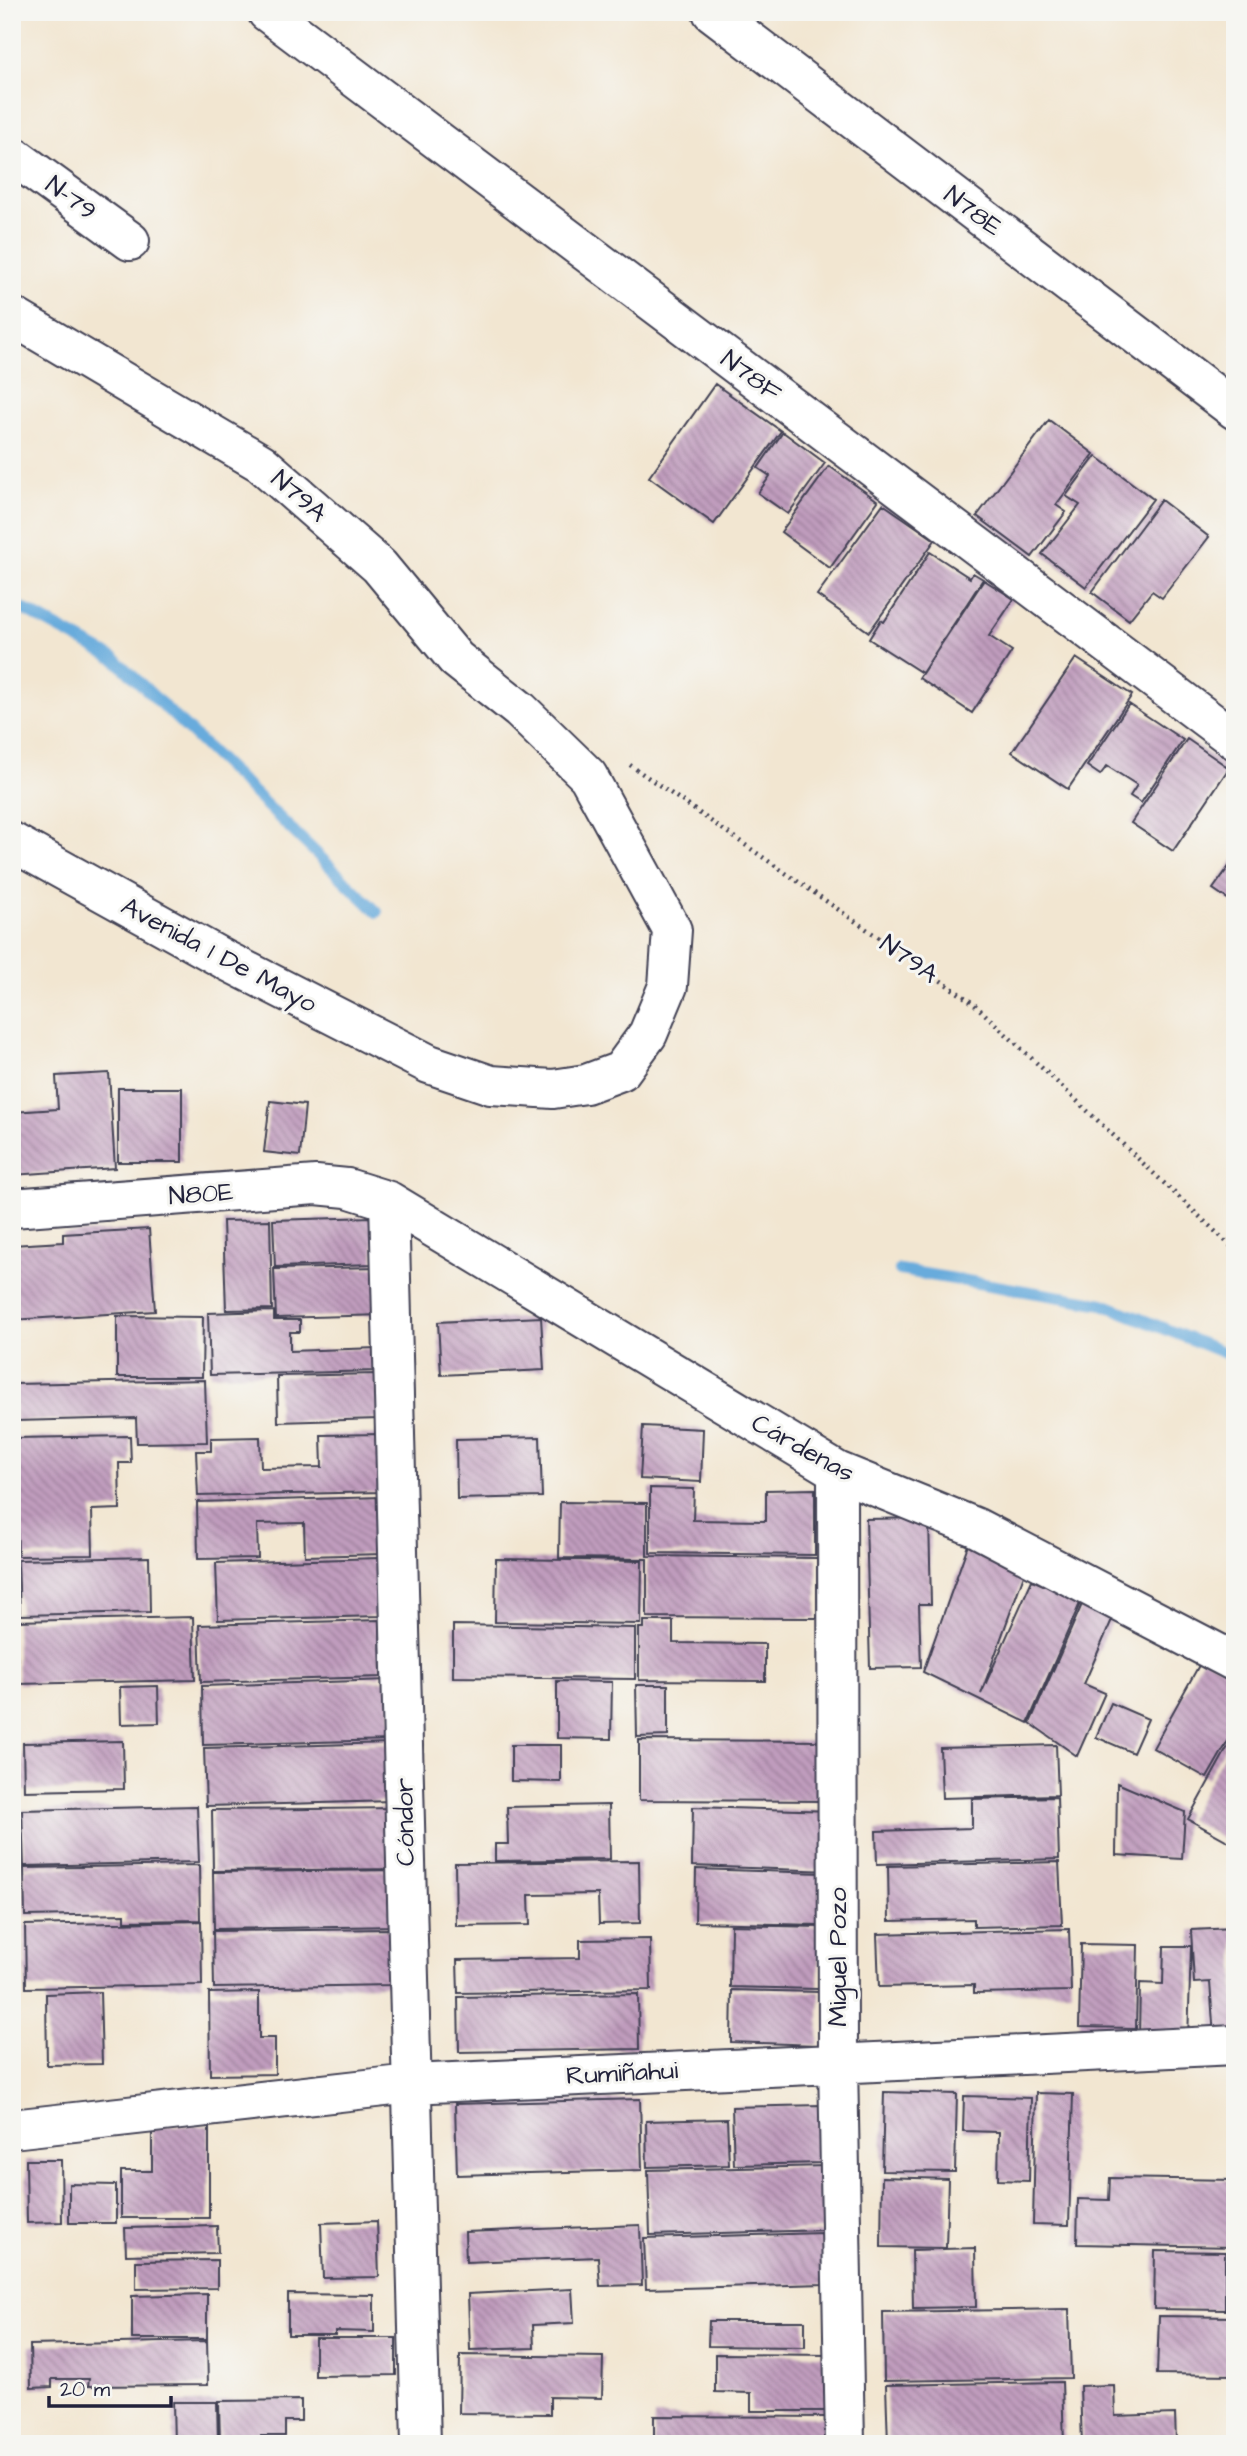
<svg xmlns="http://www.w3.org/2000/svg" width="1247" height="2456" font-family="'Architects Daughter',sans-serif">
	<defs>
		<pattern id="building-back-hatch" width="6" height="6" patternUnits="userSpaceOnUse" patternTransform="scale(1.75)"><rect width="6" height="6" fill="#c09cbd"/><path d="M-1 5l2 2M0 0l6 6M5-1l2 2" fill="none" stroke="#9c7f9b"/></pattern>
	</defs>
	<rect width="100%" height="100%" fill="#f6f6f2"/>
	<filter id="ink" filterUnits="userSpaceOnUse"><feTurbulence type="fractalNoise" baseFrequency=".0143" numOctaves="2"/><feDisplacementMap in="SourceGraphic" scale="14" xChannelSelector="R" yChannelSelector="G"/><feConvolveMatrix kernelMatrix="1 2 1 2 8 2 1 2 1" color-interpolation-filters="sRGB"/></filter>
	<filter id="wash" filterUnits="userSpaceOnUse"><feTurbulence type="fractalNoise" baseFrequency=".00686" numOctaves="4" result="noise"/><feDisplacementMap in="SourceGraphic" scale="28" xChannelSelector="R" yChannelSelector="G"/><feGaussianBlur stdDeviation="1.57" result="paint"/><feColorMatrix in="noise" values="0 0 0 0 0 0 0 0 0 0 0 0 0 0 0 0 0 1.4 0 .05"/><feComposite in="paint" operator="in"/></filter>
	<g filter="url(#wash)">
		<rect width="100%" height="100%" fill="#f2e6d1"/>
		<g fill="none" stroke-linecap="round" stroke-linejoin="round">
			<path stroke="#68abdc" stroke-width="12" d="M12,603L115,659L377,912
				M900,1270L1103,1304L1235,1357"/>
		</g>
		<g id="blocks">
			<path fill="url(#building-back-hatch)" d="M715,384L781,431L714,524L649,477Z
				M1049,420L1094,454L1056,505L1066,512L1032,557L977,516Z
				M783,432L825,463L788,514L758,493L770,476L758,468Z
				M1096,456L1153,499L1086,587L1042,554L1080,505L1066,496Z
				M829,466L878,501L830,568L781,532Z
				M1161,500L1209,537L1162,598L1152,591L1129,620L1092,592Z
				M883,504L935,540L869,632L817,595Z
				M930,552L970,578L973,573L983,579L922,673L869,639L881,620L884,622Z
				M984,580L1014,599L989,636L1012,651L972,713L919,678Z
				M1076,658L1132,695L1068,789L1012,752Z
				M1129,704L1183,740L1141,803L1130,796L1137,785L1107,766L1100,775L1087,766Z
				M1187,739L1229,768L1173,851L1131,823Z
				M1235,858V904L1213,889Z
				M109,1073L115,1168L12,1175V1112L58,1109L56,1076Z
				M118,1088H182V1162H118Z
				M270,1101L305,1105L300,1156L264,1152Z
				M373,1217L374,1264L275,1267L273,1220Z
				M270,1220L272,1309L226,1310L223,1221Z
				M149,1229L155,1311L12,1320V1245L63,1242V1234Z
				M382,1267L383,1315L276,1318L274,1269Z
				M274,1311V1320H300V1332H290V1351L377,1348L378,1371L210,1375L208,1313Z
				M117,1316L203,1317L202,1377H117Z
				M541,1317L544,1370L441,1375L438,1322Z
				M378,1374L379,1419L278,1422L277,1376Z
				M205,1380L207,1442L137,1443L136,1418L15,1421V1384Z
				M643,1426L703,1429L701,1482L640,1479Z
				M381,1434L382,1492L198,1496L196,1451H211V1438L260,1437L261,1468L322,1467L321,1435Z
				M130,1436L131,1463H119L120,1509L92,1510L93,1555L18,1556L15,1438Z
				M540,1437L542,1497L457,1499L456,1439Z
				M650,1488L694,1489L693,1520L766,1521V1490L815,1489V1555L650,1553Z
				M383,1497L384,1554L305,1556L304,1523L257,1524L258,1558L198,1559L197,1502Z
				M560,1502L647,1503V1556L817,1558V1618L647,1617V1559L559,1558Z
				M929,1518L931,1604H919L921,1667L870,1668L866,1519Z
				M968,1545L1027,1566L981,1694L1032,1580L1081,1601L1028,1723L923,1672Z
				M149,1557L150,1612L20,1615L18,1560Z
				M379,1558L380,1616L218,1620L216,1563Z
				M496,1559L642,1561L641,1624L495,1622Z
				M1083,1602L1114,1615L1084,1684L1105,1693L1077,1756L1030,1723Z
				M193,1617L195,1680L18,1684L16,1621Z
				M380,1620L381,1677L201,1682L199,1625Z
				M644,1621H673V1643L765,1644V1681L639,1680V1628H644Z
				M453,1625L635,1628V1679L453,1677Z
				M1203,1658L1235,1675V1729L1207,1778L1153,1748Z
				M390,1680L392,1740L203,1745L202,1686Z
				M557,1681L612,1682L611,1739L557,1738Z
				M636,1685H668V1736L637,1737Z
				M158,1686L159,1723L121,1724L120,1687Z
				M1111,1703L1148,1719L1133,1753L1096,1737Z
				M1235,1734V1845L1188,1819Z
				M639,1740L825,1741L824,1801L639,1800Z
				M123,1741L124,1789L24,1791L23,1743Z
				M391,1743L393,1801L206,1806L204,1748Z
				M511,1745H561V1782L511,1781Z
				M1056,1745L1058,1795L942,1798L940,1748Z
				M1117,1783L1185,1812L1182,1859L1116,1855Z
				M1057,1797L1059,1859L877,1864L876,1831L972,1828V1799Z
				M609,1805L610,1859L495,1861V1844H508L507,1807Z
				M197,1806L199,1862L24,1866L22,1810Z
				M693,1807L834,1811L832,1871L692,1866Z
				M398,1808V1869L213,1871L212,1810Z
				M639,1861L640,1923L599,1924L598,1894L529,1895L530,1925L456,1926L455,1863Z
				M1059,1862L1062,1925L974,1927V1919L889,1921L888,1866Z
				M199,1865L200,1920L125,1921V1914L25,1916L24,1868Z
				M696,1869L821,1873L820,1925L695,1922Z
				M399,1870V1926L214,1929L213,1872Z
				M201,1921L202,1985L26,1988L25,1925Z
				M731,1925L820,1927L818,1989L730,1987Z
				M1235,1928V2036L1214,2037L1210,1982L1194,1983L1191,1930Z
				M391,1929L392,1985L214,1988L213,1931Z
				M1069,1929L1071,1991L974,1993V1985L879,1987L877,1934Z
				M650,1939L651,1990L458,1993L457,1960L580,1958V1940Z
				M1081,1944L1138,1945L1136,2028L1079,2027Z
				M1164,1946H1191L1188,2040L1139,2038L1140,1983L1163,1984Z
				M732,1990L820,1992L818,2045L731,2042Z
				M100,1992L102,2064L47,2065L46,1994Z
				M259,1992V2038H275V2074L210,2075L209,1993Z
				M638,1994L639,2049L459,2052L458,1997Z
				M884,2092L957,2094L955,2172L882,2171Z
				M1036,2093L1073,2094L1069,2225L1033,2224Z
				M964,2096L1031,2098L1029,2181L998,2180L999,2132L963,2131Z
				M640,2099L642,2170L457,2175L455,2104Z
				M822,2105L824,2163L734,2165L732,2107Z
				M727,2119L729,2165L647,2167L646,2121Z
				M152,2126H209V2218H121V2171H152Z
				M26,2160H61L62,2222L27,2223Z
				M827,2166L829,2230L650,2235L648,2170Z
				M882,2177L948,2179L946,2248L881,2247Z
				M1110,2178L1235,2180V2247L1077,2244L1078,2199L1109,2200Z
				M69,2184L116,2185V2223H69Z
				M377,2221L379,2277L323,2278L321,2223Z
				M640,2225L642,2285L600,2286L598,2257L466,2262L465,2232Z
				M217,2226L218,2253L126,2255L125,2228Z
				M822,2233L824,2284L646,2289L644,2238Z
				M975,2248L976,2307L913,2308L912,2250Z
				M1155,2251L1225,2252V2310L1154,2309Z
				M217,2260V2288L136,2289V2261Z
				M572,2289L574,2323L533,2325L534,2348L470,2350L468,2294Z
				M207,2294V2339H132V2296Z
				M288,2294L374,2295V2332L335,2331V2335H288Z
				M1069,2309L1071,2378L884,2381L883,2312Z
				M1159,2316L1235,2317V2375L1157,2374Z
				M709,2321H805V2347L708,2346Z
				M315,2338H396V2375L315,2376Z
				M207,2341L208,2385L88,2386L89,2379H52V2387L31,2388L30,2345Z
				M715,2354L830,2355V2411H751V2393L715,2392Z
				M460,2355L603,2357L602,2398L550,2397V2414L459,2413Z
				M1062,2382L1064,2444H888L886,2385Z
				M1114,2385L1115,2416L1175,2414L1176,2442L1082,2444L1080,2386Z
				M301,2400V2421H285V2436H261V2444H220L219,2401Z
				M173,2402H217L218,2444H174Z
				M654,2416L828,2417V2444H654Z"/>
		</g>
	</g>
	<g filter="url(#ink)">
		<use href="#blocks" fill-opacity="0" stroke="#413f52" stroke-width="2"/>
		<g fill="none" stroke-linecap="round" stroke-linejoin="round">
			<defs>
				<path id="minor" d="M267,12L1235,740
					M712,12L1235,410
					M12,155L130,241
					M12,316L261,463L379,566L456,659L520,710L588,776L672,930L668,986L648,1034L621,1071L586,1084L553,1089L491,1085L429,1064L227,961L12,842
					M389,1201L421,2444
					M12,1208L316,1185L347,1188L389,1201L837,1471L975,1527L1235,1662
					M837,1471L838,2062L845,2444
					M12,2129L411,2084L1235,2045"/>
			</defs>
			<use href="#minor" stroke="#413f52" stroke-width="42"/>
			<path stroke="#413f52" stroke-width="4.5" stroke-dasharray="2 5" stroke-linecap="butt" d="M630,765L973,1003L1235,1250"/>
			<use href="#minor" stroke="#fff" stroke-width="38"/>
		</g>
	</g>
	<g text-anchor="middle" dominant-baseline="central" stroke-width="6" stroke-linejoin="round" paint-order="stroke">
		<g font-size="26" fill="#22223b" stroke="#f6f6f2">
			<text transform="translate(71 198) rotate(36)">N-79</text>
			<text transform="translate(973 211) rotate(37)">N78E</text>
			<text transform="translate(751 376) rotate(37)">N78F</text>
			<text transform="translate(299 496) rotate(41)">N79A</text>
			<text transform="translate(219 955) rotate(28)">Avenida 1 De Mayo</text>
			<text transform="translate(909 959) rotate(35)">N79A</text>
			<text transform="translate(201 1194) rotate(-4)">N80E</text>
			<text transform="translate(803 1448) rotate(29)">Cárdenas</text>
			<text transform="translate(405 1822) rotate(-91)">Cóndor</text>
			<text transform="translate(838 1957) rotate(-90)">Miguel Pozo</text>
			<text transform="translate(622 2073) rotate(-3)">Rumiñahui</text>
		</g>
	</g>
	<rect width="1247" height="2456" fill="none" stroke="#f6f6f2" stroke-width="42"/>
	<path d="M49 2396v10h122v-10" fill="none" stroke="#22223b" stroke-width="3.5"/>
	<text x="60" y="2396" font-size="21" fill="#22223b" stroke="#f6f6f2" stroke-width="5" paint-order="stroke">20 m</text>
</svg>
